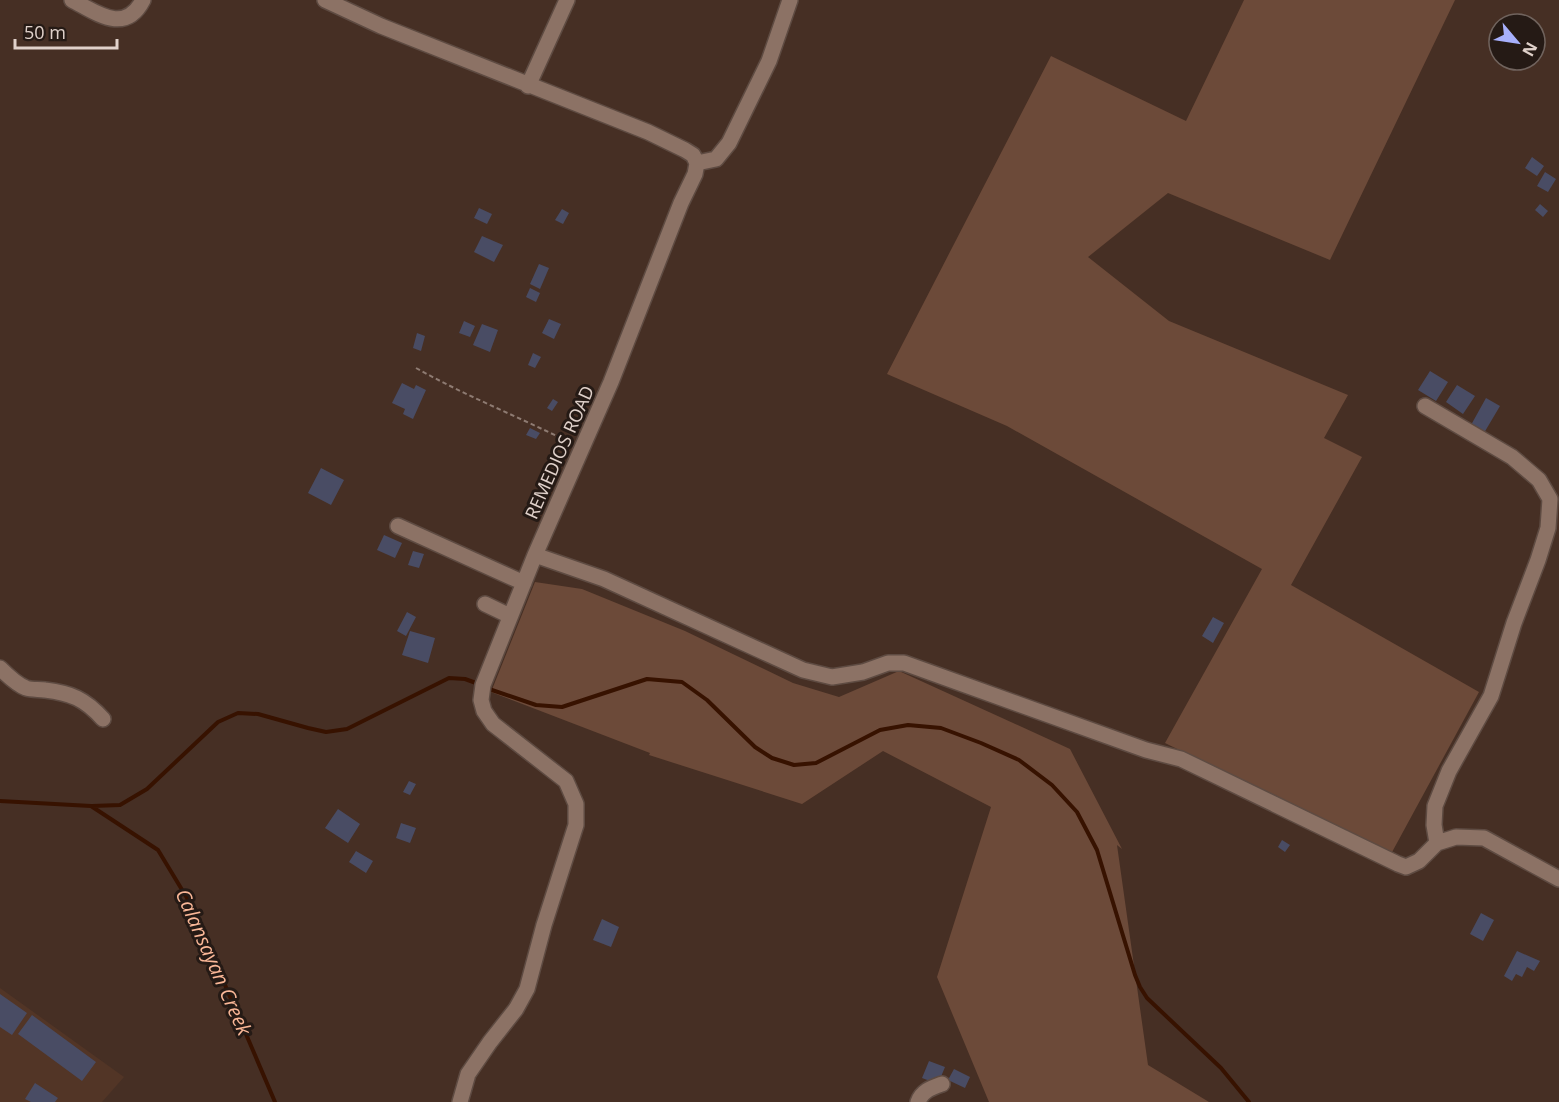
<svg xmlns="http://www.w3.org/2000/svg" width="1559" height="1102" font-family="'Open Sans',sans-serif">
	<rect width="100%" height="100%" fill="#462f24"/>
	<path fill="#523526" d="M0,988L124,1077L102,1102H0Z"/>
	<path fill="#6c4a39" d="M1244,0H1455L1330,260L1168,193L1088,257L1169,321L1348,395L1324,438L1362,457L1291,585L1479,692L1391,854L1165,743L1262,569L1007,426L887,374L1051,56L1186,121Z
		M535,582L582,589L685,631L793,683L839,697L899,671L1070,749L1122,849L1117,845L1148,1065L1209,1102H989L937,977L991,807L883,751L802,804L649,755L650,753L491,692Z"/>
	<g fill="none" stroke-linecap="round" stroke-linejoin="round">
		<path stroke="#371200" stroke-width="4" d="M489,689L536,705L562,707L647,679L682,682L707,700L755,747L772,758L794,765L816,763L880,730L908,725L941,728L981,743L1019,760L1052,785L1077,812L1097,850L1135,975L1140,987L1147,998L1221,1068L1249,1102
			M0,801L91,806L158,850L190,903L275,1102
			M92,806L120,805L147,789L218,722L238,713L258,714L308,728L326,732L347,729L449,678L465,679L476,683"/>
	</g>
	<path fill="#494c64" d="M1532,157L1544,166L1537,176L1525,168Z
		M1545,172L1556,179L1548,192L1537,186Z
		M1540,204L1548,211L1543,217L1535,210Z
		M479,208L492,214L487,224L474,218Z
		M562,209L569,213L563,224L555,220Z
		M482,236L503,245L494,262L474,252Z
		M539,264L549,268L540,289L530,284Z
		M530,288L540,293L536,302L526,297Z
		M549,319L561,324L554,339L542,333Z
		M464,321L475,326L470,337L459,333Z
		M482,324L498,330L490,352L473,345Z
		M417,333L425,336L421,351L413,348Z
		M533,353L541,357L535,368L528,365Z
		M1430,371L1448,382L1436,401L1418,390Z
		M402,383L414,389L416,385L426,390L413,419L403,414L405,409L392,403Z
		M1457,385L1475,396L1463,414L1446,402Z
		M1486,398L1500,406L1484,433L1471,425Z
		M553,399L558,402L552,411L547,408Z
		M530,428L540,433L536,439L526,435Z
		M321,468L344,480L331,505L308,493Z
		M384,535L402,543L395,558L377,550Z
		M413,551L424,554L419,568L408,565Z
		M407,612L416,617L406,636L397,631Z
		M1213,617L1224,623L1213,643L1202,636Z
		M410,631L435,638L428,663L402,655Z
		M409,781L416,784L410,795L403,792Z
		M338,809L360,824L348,843L325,828Z
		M401,823L416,828L410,843L396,838Z
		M1282,840L1290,845L1285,852L1278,847Z
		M356,851L373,861L366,873L349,862Z
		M1481,913L1494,920L1483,941L1470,934Z
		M602,919L619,927L611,947L593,940Z
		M1517,951L1540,961L1534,971L1527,967L1522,977L1516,974L1512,981L1504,976Z
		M0,994L27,1013L12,1035L0,1027Z
		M32,1015L96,1062L82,1081L18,1034Z
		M929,1061L945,1067L938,1084L922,1078Z
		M954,1069L970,1077L965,1088L948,1080Z
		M35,1083L58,1098L55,1102H31L25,1099Z"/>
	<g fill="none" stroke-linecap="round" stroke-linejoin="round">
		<defs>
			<path id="minor" d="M72,0C97,13 125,35 143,0
				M325,0L381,26L648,132L685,150L693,155L697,163L695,174L681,203L611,382L535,555L483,685L481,700L484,711L493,724L566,781L576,804V825L544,925L527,989L516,1009L490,1042L468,1074L460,1102
				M528,86L567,0
				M697,163L716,159L729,143L769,61L790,0
				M1425,406L1512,457L1539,480L1550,499L1548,528L1538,560L1514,623L1491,696L1449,771L1435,806L1434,825L1437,843
				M398,526L524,583
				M535,555L604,579L803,670L832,677L863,672L888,663H904L1146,750L1181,759L1398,864L1406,867L1419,861L1437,843L1456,837L1484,838L1559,879
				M485,604L510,616
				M0,668C7,675 16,684 26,688C32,690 39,689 45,690C71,693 85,699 103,719
				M918,1102C922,1091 931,1088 942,1084"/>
		</defs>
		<use href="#minor" stroke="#5e4b42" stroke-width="18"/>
		<path stroke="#8e7b72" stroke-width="2" stroke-dasharray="4.5 3" stroke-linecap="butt" d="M416,368C466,396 519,417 571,443"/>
		<use href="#minor" stroke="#8c7265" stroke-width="15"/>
	</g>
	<g text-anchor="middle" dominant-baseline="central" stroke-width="6" stroke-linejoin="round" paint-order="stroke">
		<g font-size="18" fill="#e0d1ca" stroke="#251a15">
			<text transform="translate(559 452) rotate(-66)">REMEDIOS ROAD</text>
		</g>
		<g font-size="20" font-style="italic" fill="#fab797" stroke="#251a15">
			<text transform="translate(214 962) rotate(66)">Calansayan Creek</text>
		</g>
	</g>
	<g transform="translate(1517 42) rotate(119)"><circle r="28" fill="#251a15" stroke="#70635d" stroke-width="1.5"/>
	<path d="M0-4.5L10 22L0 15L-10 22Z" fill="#a7b0fc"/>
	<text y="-9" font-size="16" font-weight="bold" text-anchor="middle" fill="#e0d1ca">N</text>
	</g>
	<path d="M15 39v9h102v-9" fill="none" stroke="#e0d1ca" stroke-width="3"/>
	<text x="24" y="39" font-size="18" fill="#e0d1ca" stroke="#251a15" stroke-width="4.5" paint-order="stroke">50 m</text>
</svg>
